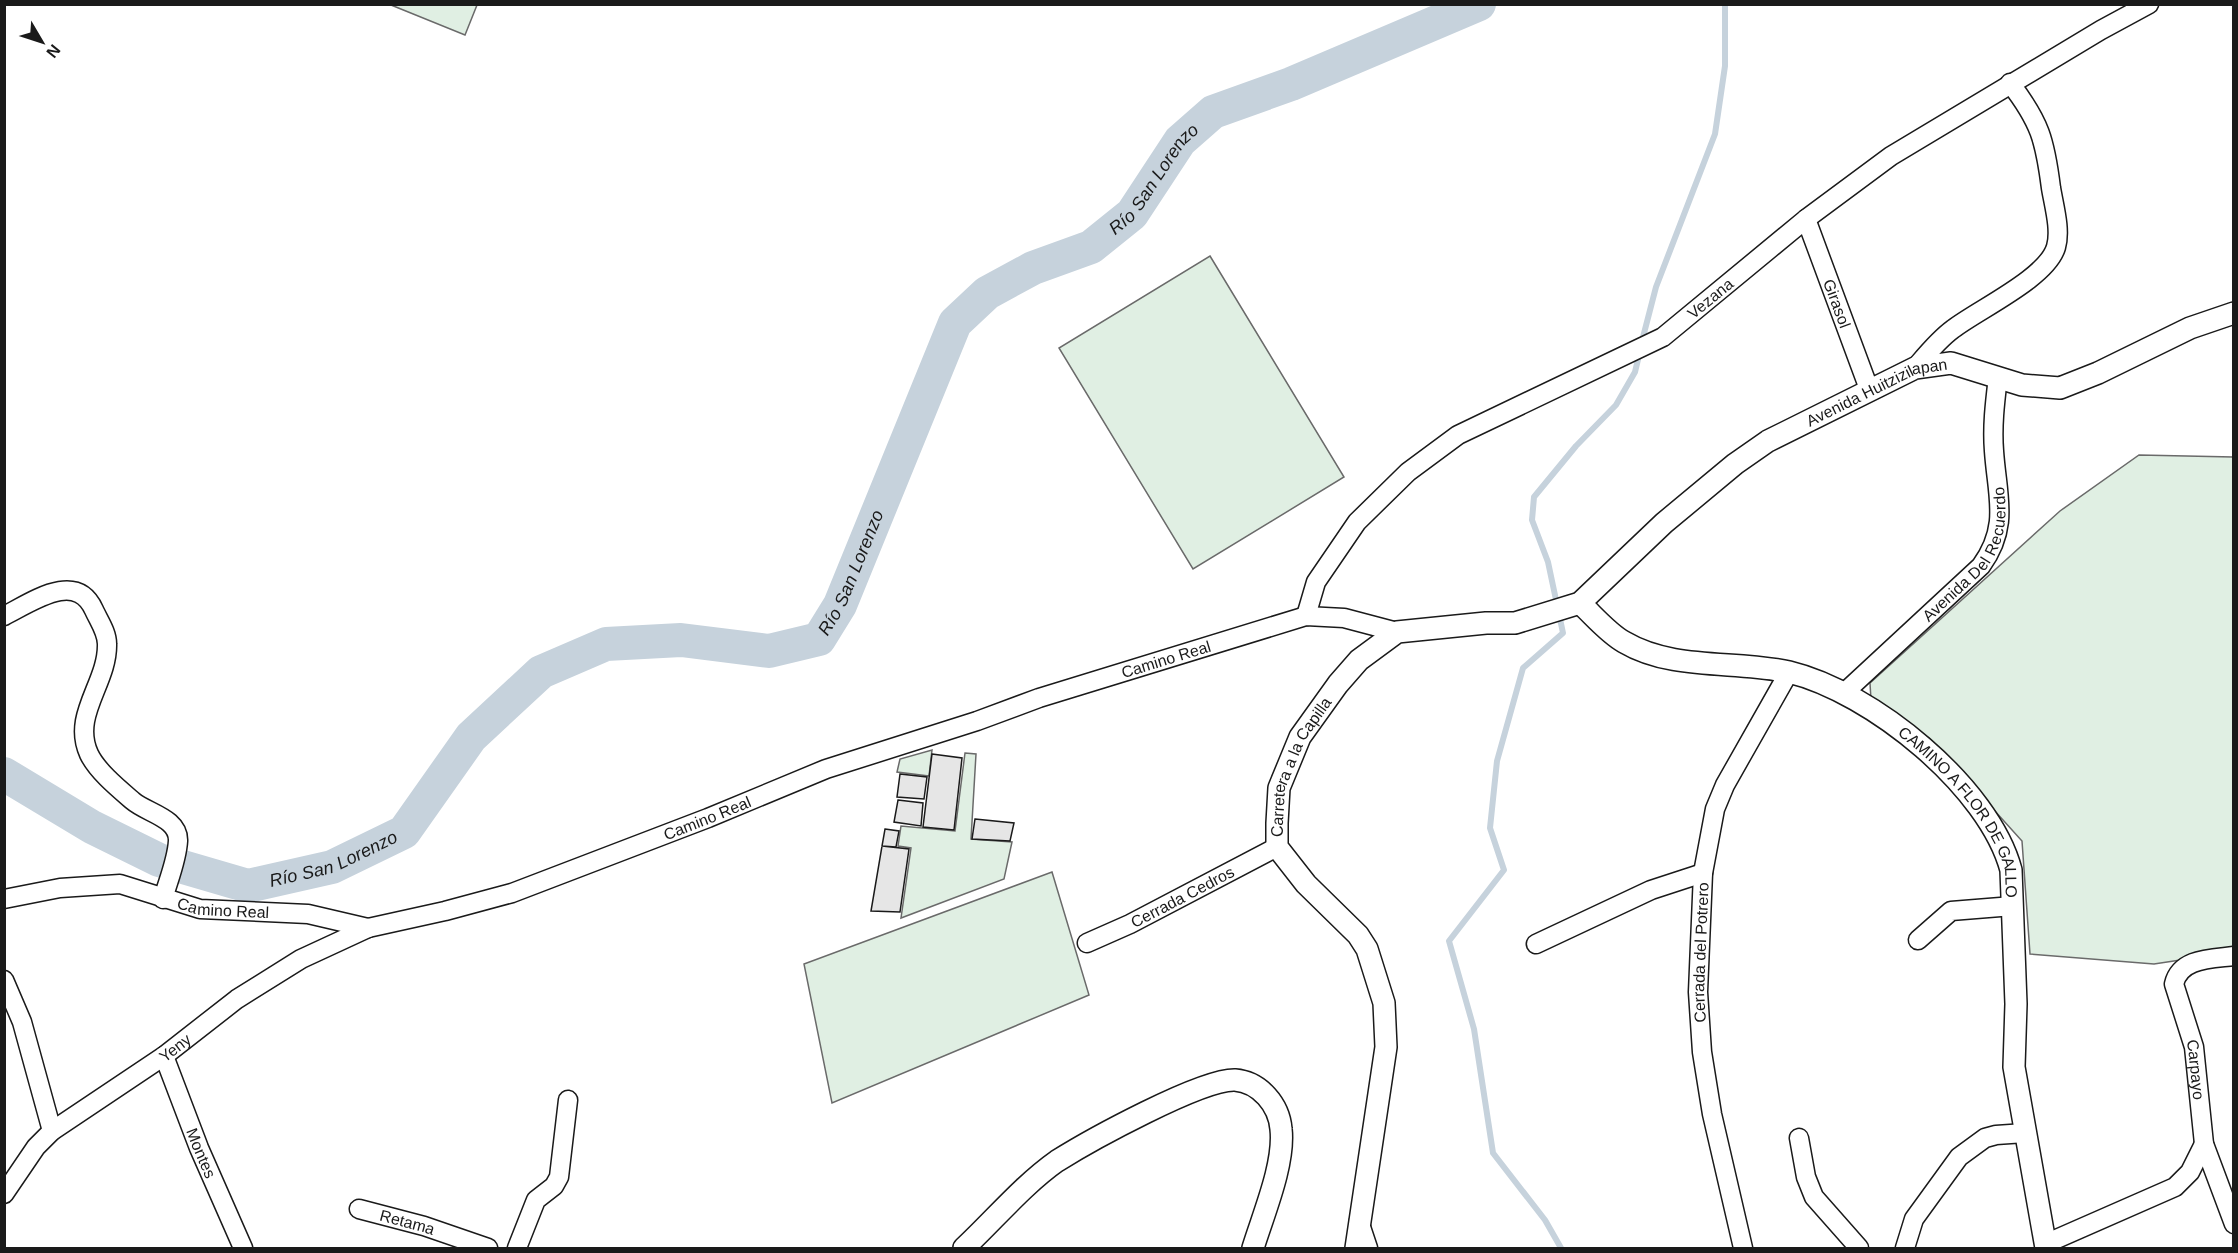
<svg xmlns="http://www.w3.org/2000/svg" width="2238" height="1253" font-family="Helvetica,sans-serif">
	<rect width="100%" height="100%" fill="#fff"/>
	<path fill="#e0efe3" stroke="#6a6a6a" stroke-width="1.5" d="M391,5H477L465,35Z
		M1210,256L1344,477L1193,569L1059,348Z
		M2139,455L2233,457V952L2154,964L2030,954L2022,841L1929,738L1871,700L1870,683L2060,511Z
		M932,750L929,776L897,772L900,759Z
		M965,753L976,754L971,839L1012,842L1004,879L901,918L911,848L898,846L901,826L955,831Z
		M1052,872L1089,995L832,1103L804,964Z"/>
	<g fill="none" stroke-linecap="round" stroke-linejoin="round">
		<path stroke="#c6d2dc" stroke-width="6" d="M1642,341L1656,287L1715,134L1725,66V4
			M1561,1248L1545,1220L1493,1153L1474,1029L1449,941L1504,870L1490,828L1497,761L1523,668L1563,633L1548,562L1532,520L1534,497L1576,446L1616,405L1635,372L1640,351"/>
		<path stroke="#c6d2dc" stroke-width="34" id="s1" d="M4,774L92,827L159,860L248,886L332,867L404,832L471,737L541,672L606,644L681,640L769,651L819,639L840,605L955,323L987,293L1033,268L1091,247L1132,214L1180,141L1213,112L1291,84L1479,4"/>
	</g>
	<path fill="#e6e6e6" stroke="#1a1a1a" stroke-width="1.5" d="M932,754L962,758L954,830L923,827Z
		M900,774L927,777L924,799L897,797Z
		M898,800L923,803L921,826L894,822Z
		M975,819L1014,823L1010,841L972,839Z
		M885,829L899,831L896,847L882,846Z
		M882,846L909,849L900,912L871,911Z"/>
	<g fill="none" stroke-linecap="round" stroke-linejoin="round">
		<defs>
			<g id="minor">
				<path id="s2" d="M1806,219L1869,389"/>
				<path d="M1915,368C1927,354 1938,340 1953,329C1979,309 2047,278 2056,247C2061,230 2054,206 2051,188C2045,140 2040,122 2010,83"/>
				<path d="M4,616C32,602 76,570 94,610C99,621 107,632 107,644C108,683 71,715 89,754C97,771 119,789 133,801C147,813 179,818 178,841C177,860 168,881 163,899"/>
				<path id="s3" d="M1306,616L1316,582L1357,522L1408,472L1458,435L1663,337L1806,219L1891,156L2101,30L2149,4"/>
				<path id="s4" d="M1844,693L1981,566C2010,526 1997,496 1994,451C1992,426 1995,402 1998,377"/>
				<path id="s5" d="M4,899L60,888L120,884L200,909L308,914L368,928L445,911L512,893L708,818L826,769L977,721L1039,698L1306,616L1344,618L1397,632"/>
				<path d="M1918,940L1951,911L2013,906"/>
				<path id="s6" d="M1087,943L1130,924L1277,847"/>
				<path d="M1536,944L1651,890L1703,873"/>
				<path id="s7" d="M2234,956C2211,959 2180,958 2174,984L2194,1047L2204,1144L2234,1224"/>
				<path d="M4,980L22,1022L52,1131"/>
				<path id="s8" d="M164,1056L199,1148L243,1248"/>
				<path d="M1799,1138L1806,1177L1814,1197L1859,1248"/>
				<path id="s9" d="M4,1194L36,1147L52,1131L164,1056L237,999L301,959L368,928"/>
				<path id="s10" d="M359,1209L424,1226L488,1248"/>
				<path d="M1359,1221L1368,1248"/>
				<path d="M2045,1244L2175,1187L2190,1172L2204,1144"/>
				<path d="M517,1248L536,1200L554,1186L559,1177L568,1100"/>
				<path id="s11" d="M1743,1248L1712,1114L1702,1052L1698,992L1703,873L1715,809L1725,785L1789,672"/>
				<path d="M1905,1248L1914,1219L1959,1157L1985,1138L1996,1135L2025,1133"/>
			</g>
			<g id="tertiary">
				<path id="s12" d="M1580,603C1594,616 1608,633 1624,642C1673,671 1736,660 1789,672C1872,692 1989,787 2011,870L2016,1004L2014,1067L2046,1248"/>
				<path d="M964,1248C994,1220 1023,1185 1057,1161C1089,1141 1201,1079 1235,1080C1260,1082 1279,1105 1281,1129C1285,1164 1263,1215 1253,1248"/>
				<path id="s13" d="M1356,1248L1386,1047L1384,1003L1367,949L1358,935L1306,884L1277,847V823L1279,788L1300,737L1338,684L1359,660L1397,632L1486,623H1515L1580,603L1664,523L1735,464L1768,441L1915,368L1951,363L2022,385L2060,388L2098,373L2190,328L2234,313"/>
			</g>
		</defs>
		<use href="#minor" stroke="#1a1a1a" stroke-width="21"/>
		<use href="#tertiary" stroke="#1a1a1a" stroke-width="24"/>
		<use href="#minor" stroke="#fff" stroke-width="18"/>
		<use href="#tertiary" stroke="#fff" stroke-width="21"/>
	</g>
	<g text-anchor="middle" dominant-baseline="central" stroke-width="4.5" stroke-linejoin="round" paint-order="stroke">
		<g font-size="16" fill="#1a1a1a" stroke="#fff">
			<text stroke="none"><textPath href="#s3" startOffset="530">Vezana</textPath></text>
			<text stroke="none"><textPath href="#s2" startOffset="90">Girasol</textPath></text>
			<text stroke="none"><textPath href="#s13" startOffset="1254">Avenida Huitzizilapan</textPath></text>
			<text stroke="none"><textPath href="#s4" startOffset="190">Avenida Del Recuerdo</textPath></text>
			<text stroke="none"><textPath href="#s5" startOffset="1214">Camino Real</textPath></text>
			<text stroke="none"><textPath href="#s13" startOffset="526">Carretera a la Capilla</textPath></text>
			<text stroke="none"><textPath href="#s12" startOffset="459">CAMINO A FLOR DE GALLO</textPath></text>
			<text stroke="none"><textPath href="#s5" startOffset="728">Camino Real</textPath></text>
			<text stroke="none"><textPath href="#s6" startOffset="106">Cerrada Cedros</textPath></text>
			<text stroke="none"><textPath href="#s5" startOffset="224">Camino Real</textPath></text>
			<text stroke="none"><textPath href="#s11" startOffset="300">Cerrada del Potrero</textPath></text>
			<text stroke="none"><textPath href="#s9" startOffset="228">Yeny</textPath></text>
			<text stroke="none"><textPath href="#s7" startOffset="160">Carpayo</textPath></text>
			<text stroke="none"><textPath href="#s8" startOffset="104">Montes</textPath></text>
			<text stroke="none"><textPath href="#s10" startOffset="50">Retama</textPath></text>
		</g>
		<g font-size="18" font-style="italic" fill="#1a1a1a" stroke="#fff">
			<text stroke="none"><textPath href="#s1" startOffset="1530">Río San Lorenzo</textPath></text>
			<text stroke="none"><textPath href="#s1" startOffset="1008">Río San Lorenzo</textPath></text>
			<text stroke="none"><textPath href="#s1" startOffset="360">Río San Lorenzo</textPath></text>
		</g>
	</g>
	<rect width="2238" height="1253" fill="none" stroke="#1a1a1a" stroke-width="12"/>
	<g transform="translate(42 42) rotate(129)" stroke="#ffffff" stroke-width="4.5" paint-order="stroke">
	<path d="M0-4.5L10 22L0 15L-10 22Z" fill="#1a1a1a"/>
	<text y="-9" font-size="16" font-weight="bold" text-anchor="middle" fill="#1a1a1a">N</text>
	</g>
</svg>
